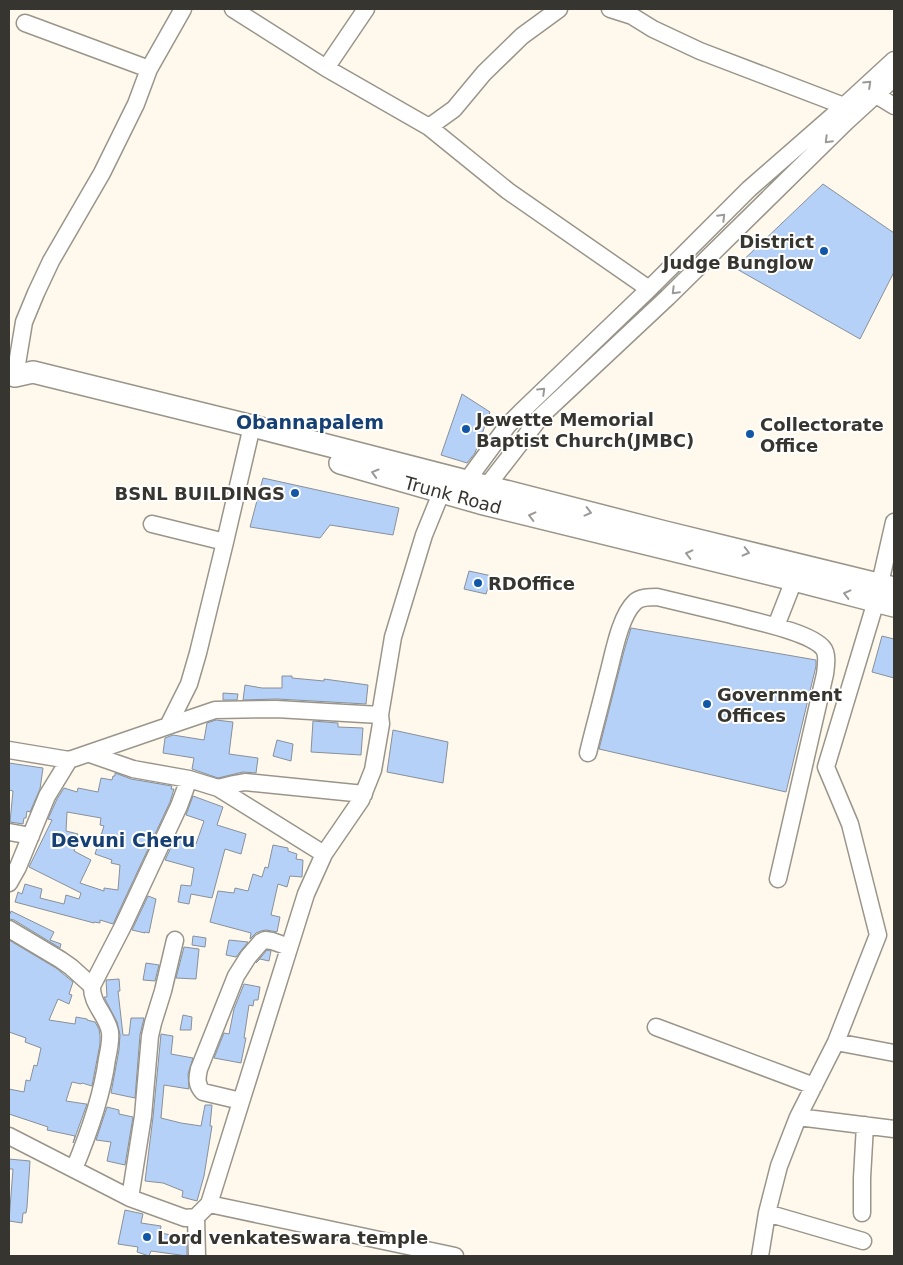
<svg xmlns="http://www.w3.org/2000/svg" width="903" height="1265" font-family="'DejaVu Sans',sans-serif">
	<rect width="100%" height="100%" fill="#fff9ed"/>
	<path fill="#b5d1f8" stroke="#889099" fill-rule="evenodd" d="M823,184L894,233V272L860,339L735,268Z
		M462,394L490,412L475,453L467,463L441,455Z
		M263,478L399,508L393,535L330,525L320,538L250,527Z
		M469,571L492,576L486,594L464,589Z
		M631,628L816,660V666L786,792L599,749L624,651Z
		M882,636L894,639V678L872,672Z
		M282,676H292V678L324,681V679L368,685L366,704L277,699L243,700L245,685L262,688H282Z
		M223,693L238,694L237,700H223Z
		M216,720L233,722L229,754L258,758L256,773L243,772L218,778L192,769L194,758L163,753L165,738L173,735L204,740L207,723Z
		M313,721L338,723V727L363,728L361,755L311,752Z
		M393,730L448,742L443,783L387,772Z
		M277,740L293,744L291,761L273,756Z
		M9,763L43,768L40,789L30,812L27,811L26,818H24L23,824L10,822L13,791L9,790Z
		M115,773L131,779L172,786L171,789H174L170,802L113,924L100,920V923L94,922V923L15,902L18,892L22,894L25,884L42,889L40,898L64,904L66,895L79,899L81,893L29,867L52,820L48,819L57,799L64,788L77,792L78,788L98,792L101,778L112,780L113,776H115ZM67,812L101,818L100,825L104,826L95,854L112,860L111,863L120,865L118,890L104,888V891L80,883L91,860L74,851L78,834L66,831Z
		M193,796L223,807L217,825L246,834L241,854L225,849L212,898L191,894L189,904L178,902L181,885L191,886L194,868L165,860L175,839L196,844L204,821L186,815Z
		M273,845L288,848V851L297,854L296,859L303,860L302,877L290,876L287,887L278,884L271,915L280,917L277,932L266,930L261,931L256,933L250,939L251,933L210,922L218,891L234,893L235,888L248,891L253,874L262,877L265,867L268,868Z
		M148,896L156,899L149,933L145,932V933L132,930Z
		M11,911L54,932L50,940L61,944L60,948L14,920L9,919V914H10Z
		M193,936L206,938L205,947L192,945Z
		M9,940L56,968L73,982L69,994L72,995L69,1004L58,999L49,1020L75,1024L76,1017L87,1019V1020L95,1022L99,1029L100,1036V1044L92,1086L82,1083L81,1084L72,1082L66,1101L86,1104H87L73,1143L75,1136L47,1130L48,1127L9,1114V1089L24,1092L26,1080L30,1081L34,1065L37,1066L41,1048L25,1042L26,1038L9,1032Z
		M229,940L248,942L236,957L226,955Z
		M184,947L199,949L196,979L176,978Z
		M267,950L271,951L269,961L260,959L256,963Z
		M146,963L159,965L155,981L143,980Z
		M119,979L120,991H118L123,1035H129L131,1018H144L140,1035L135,1098L111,1093L119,1050L120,1035L117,1022L104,997H107L106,980Z
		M244,984L260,987L258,1000H254L253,1006L249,1005L244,1038H246L241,1063L214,1058L224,1033L229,1034L234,1009Z
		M183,1015L192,1017L191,1030H180Z
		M161,1034L173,1036L171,1054L193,1058L188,1074L189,1089L164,1085L161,1118L181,1123L201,1126L205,1105H212L210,1126H212L204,1176L197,1201L182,1197L183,1191L163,1183L145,1181L153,1117Z
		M107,1107L119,1110V1114L133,1117L125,1165L107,1161L111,1142L96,1140Z
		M9,1159L30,1161L27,1207L26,1213H23L22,1223L9,1221L13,1169H9Z
		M125,1210L143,1214L141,1223L161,1226L160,1233L172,1235L171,1238L187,1240V1256L151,1251L149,1256L137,1252L138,1247L118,1244Z"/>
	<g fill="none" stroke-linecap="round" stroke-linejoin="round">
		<defs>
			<path id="minor" d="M233,9L326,68L429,127L508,191L649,289
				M610,9L632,16L653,29L700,51L844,106
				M25,23L149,69
				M326,68L366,9
				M876,95L894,106
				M429,127L454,109L484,73L522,36L559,9
				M15,376L24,322L36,293L51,261L102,173L136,104L149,69L183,9
				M460,490L508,425L523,410L649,289L749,189L844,106L894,60
				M483,496L487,486L542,415L668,297L846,122L894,78
				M152,524L225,542
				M776,626L794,580
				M168,726L215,710L276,709L380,715
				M9,750L69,760
				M588,753C594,728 601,703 607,678C613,657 619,617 635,602C640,597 650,597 657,597C682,603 707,609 732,615C753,621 810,632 823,648C828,654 826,666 825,674L778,879
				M90,754L133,769L189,779L218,788L324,854
				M218,788L234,784L245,782L364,794
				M9,832L31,836
				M9,883L18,867L47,796L69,760L168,726L189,684L198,653L225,542L252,426
				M9,929L61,960L71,967L92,986
				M656,1027L814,1086
				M836,1042L894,1053
				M241,1101L203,1092C196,1085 197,1078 199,1069L236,976L248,957L261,942L265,940L272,941L289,947
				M798,1117L894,1129
				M9,1136L130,1198L185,1218L196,1217L209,1204L306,894L324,854L361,800L373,770L381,724L380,715L393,637L424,535L446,481
				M74,1169C89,1133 102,1097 107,1059C109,1050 111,1041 110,1032C107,1015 91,1004 92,986L122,928L179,806L189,779
				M130,1198L143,1116L150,1036L153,1023L163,991L175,940
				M209,1204L455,1256
				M767,1213L863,1241
				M862,1213V1178L865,1125
				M196,1217L197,1256
				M760,1256L767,1213L779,1166L798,1117L836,1042L878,935L850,824L826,767L876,601L894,522"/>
			<path id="major" d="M9,374L15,376L33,372L252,426L665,532L894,588
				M340,463L480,503L794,580L894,606"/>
		</defs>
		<use href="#minor" stroke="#9a958a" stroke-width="19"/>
		<use href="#major" stroke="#9a958a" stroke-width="24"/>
		<use href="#minor" stroke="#fff" stroke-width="16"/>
		<use href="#major" stroke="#fff" stroke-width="21"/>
	</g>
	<defs><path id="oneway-chevron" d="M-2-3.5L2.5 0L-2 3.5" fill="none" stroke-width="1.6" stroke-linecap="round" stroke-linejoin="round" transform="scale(1.25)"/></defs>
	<g stroke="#9b9a98">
		<use href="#oneway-chevron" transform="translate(868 84) rotate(-43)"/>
		<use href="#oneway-chevron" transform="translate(828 140) rotate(135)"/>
		<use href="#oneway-chevron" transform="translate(722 217) rotate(-45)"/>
		<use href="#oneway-chevron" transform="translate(675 291) rotate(135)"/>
		<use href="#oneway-chevron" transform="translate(542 391) rotate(-44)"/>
		<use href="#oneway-chevron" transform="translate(375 473) rotate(-164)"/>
		<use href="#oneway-chevron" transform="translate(588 512) rotate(14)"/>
		<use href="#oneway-chevron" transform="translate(532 516) rotate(-166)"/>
		<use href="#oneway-chevron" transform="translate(746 552) rotate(14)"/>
		<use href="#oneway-chevron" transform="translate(689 554) rotate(-166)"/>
		<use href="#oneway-chevron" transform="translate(847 594) rotate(-166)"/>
	</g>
	<g fill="#1157a6" stroke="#fff" stroke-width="2">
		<circle cx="824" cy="251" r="5"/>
		<circle cx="466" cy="429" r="5"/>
		<circle cx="750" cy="434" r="5"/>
		<circle cx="295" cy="493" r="5"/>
		<circle cx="478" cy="583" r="5"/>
		<circle cx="707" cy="704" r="5"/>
		<circle cx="147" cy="1237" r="5"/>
	</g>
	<g text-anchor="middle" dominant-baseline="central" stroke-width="4" stroke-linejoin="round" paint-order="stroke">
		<g font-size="18" font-weight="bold" fill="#373530" stroke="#fff" text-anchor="start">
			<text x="814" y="241" text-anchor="end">District<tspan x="814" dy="21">Judge Bunglow</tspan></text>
			<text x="476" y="419">Jewette Memorial<tspan x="476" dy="21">Baptist Church(JMBC)</tspan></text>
			<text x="760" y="424">Collectorate<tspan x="760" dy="21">Office</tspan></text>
			<text x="285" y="493" text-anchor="end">BSNL BUILDINGS</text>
			<text x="488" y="583">RDOffice</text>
			<text x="717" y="694">Government<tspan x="717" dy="21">Offices</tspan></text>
			<text x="157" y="1237">Lord venkateswara temple</text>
		</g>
		<g font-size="18" fill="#373530" stroke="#fff">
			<text transform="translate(453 495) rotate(15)">Trunk Road</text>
		</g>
		<g font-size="19" font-weight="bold" fill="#163f73" stroke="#fff">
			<text x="310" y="422">Obannapalem</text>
			<text x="123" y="840">Devuni Cheru</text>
		</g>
	</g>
	<rect width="903" height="1265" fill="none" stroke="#373530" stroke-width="20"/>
</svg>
